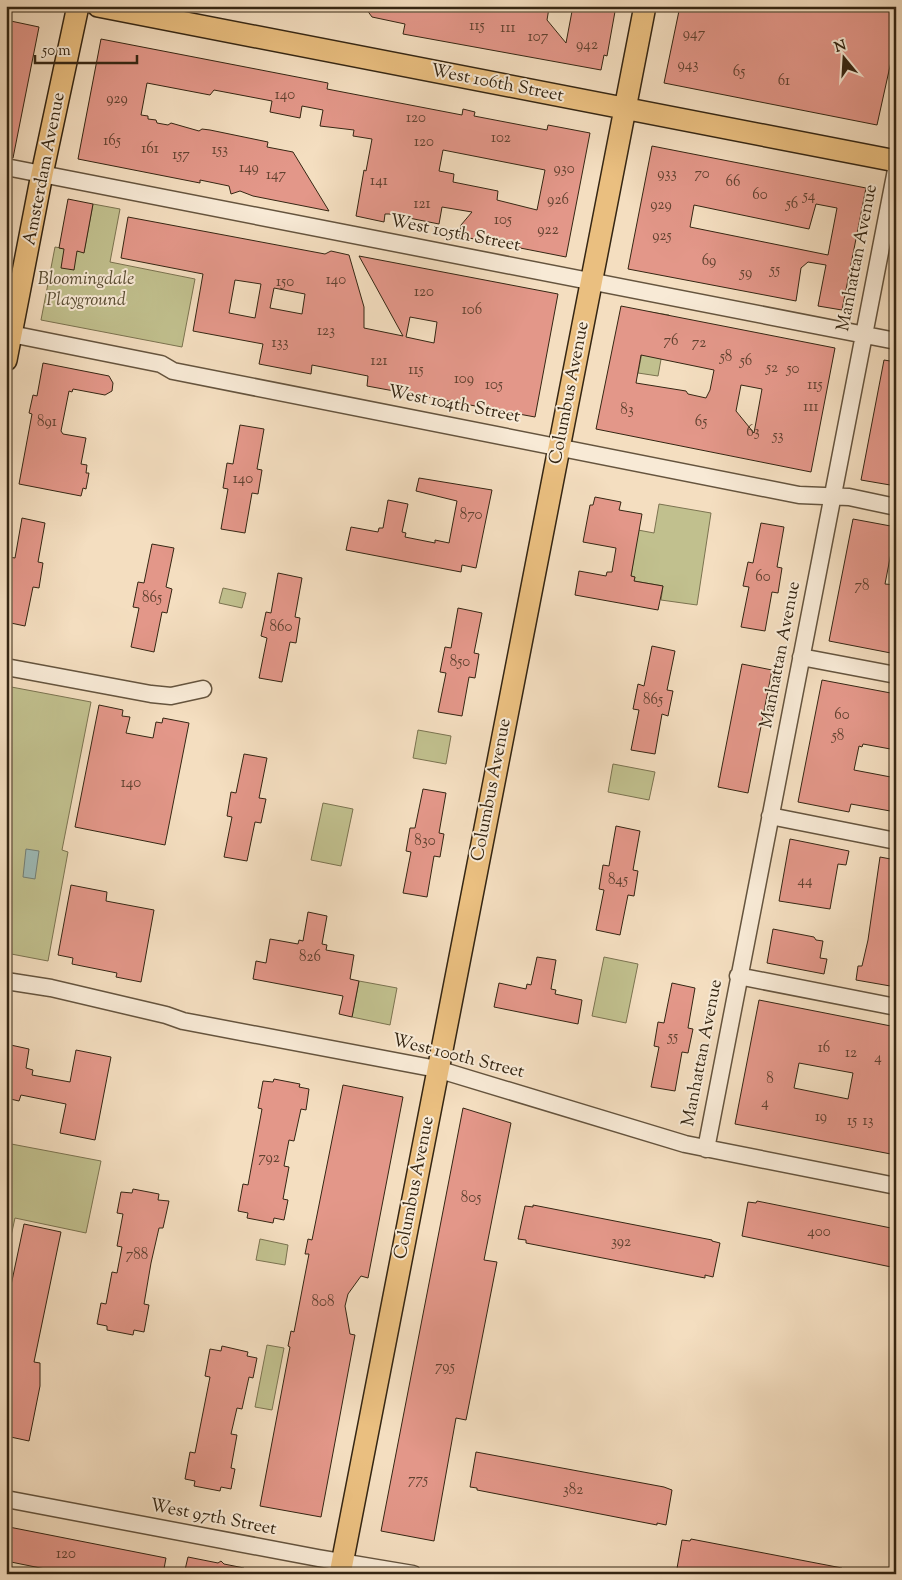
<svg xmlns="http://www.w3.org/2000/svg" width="902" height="1580" font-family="'Sorts Mill Goudy',serif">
	<rect width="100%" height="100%" fill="#f4dec0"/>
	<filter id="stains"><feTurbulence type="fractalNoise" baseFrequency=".004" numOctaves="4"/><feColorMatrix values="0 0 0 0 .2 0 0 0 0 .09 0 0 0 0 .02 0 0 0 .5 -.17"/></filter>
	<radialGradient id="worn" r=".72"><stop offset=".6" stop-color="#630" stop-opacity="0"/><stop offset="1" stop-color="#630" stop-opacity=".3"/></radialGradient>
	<path fill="#c1c08e" stroke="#7b7350" d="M93,204L120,209L110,262L195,279L182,347L41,320L55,247L84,252Z
		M650,312L669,315L658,376L638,373Z
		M659,504L711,513L697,605L661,600L663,586L634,581L635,577L631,576L638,530L654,533Z
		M223,588L246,593L242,608L219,603Z
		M6,686L91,702L62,850L68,852L48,961L6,953Z
		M418,730L451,736L446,764L413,758Z
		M613,764L655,772L649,800L608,792Z
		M323,803L353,809L341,866L311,860Z
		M604,957L638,964L626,1023L592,1016Z
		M359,981L397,988L390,1025L352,1017Z
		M6,1143L101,1161L86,1233L15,1218L6,1259Z
		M260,1239L288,1245L285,1265L256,1260Z
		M267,1345L284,1348L272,1410L255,1407Z"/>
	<path fill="#9dbbb8" stroke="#737f76" d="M26,849L39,851L35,879L23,877Z"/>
	<path fill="#e39789" stroke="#352613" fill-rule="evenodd" d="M364,6H538L549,8L547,20L566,43L573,6H616L607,56L604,55L601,70L403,34L405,24L372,17Z
		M680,6H896V39L877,125L664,83Z
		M6,20L39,27L13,158L6,157Z
		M101,39L328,83L327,89L462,115L463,109L475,112L474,116L547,130L548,125L590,133L566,257L459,236L461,225L472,212L442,207L439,224L389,214H385L384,222L356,216L364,170L366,171L372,139L353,136L354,130L320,126L323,110L302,106L300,118L270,112L272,101L214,90L210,95L147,83L141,115L148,116V119L156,120L157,123L168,125L171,123L199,131L202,129L210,130L268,142L267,147L293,152L329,211L253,196L240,191L231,194L229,186L200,180V183L78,159ZM443,150L545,170L537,210L497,200L498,191L453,182L454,174L439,171Z
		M652,146L866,188L842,310L818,306L826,265L808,262L801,268L796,301L628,269ZM816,204L837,208L828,255L690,227L694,205L809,229Z
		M68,199L93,204L84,253L77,251L74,270L61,268L64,249L59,248Z
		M128,217L325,254L331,251L349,255L364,307V328L403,336L359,256L558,294L535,417L367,386L368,376L312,365L311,374L259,364L263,344L193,331L203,274L121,258ZM235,280L261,284L255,318L229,313ZM274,288L305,294L302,314L270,308ZM410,317L437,322L434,343L406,337Z
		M621,306L835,348L811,472L596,429ZM641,355L714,370L710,390L706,398L688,394L686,391L636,383ZM741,385L762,389L754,433L736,411Z
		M884,360L896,362V486L861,480Z
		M43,363L109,376L113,383L112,391L105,395L73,389L72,392L69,391L61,431L63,434L86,438L81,464L87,465L86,473H89L86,489L83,488L81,496L19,484L32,414L29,413L33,395L37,396Z
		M240,425L264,429L257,469L262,470L258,494L252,493L245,533L221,529L228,489L223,488L227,463L233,464Z
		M419,478L492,490L476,568L462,565L461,572L346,550L351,527L378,532L379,528H383L388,500L408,504L402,532L406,533L405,537L435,543V540L449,543L457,501L416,491Z
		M595,497L621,502L619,510L642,514L631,576L635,577L634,581L663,586L658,610L575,595L579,571L606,576L607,572H612L616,548L583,542L590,505H593Z
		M22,518L45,523L38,562L43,563L39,588L33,587L25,626L6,622V601L10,582H6V569L9,557L15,558Z
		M853,519L896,527V546L894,554L891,553L885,584L896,585V654L829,641Z
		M761,523L784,527L777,567L782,568L778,593L772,592L765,631L741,627L749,587L743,586L748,562L753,563Z
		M152,544L174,548L166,587L172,589L167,613L162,612L154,652L131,647L139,608L133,607L138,582L144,583Z
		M278,573L302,578L295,617L300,618L296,643L290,642L282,682L259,678L267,638L261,636L266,612L271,613Z
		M458,608L482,613L474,653L479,654L475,678L469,677L462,716L438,712L446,673L440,672L445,647L451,648Z
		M652,646L675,651L667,690L673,691L668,716L662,714L655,754L631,750L639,710L633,709L638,684L644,686Z
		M742,664L772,670L748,793L718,787Z
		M822,680L896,694V750L863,744L862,747L859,746L854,770L896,778V812L851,804L849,812L798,802Z
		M99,705L123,710L122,716L130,717L126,733L153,738L156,722L162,723L163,718L189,723L165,845L75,827Z
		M244,754L267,758L259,798L266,799L261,823L255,822L247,861L224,857L232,817L227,816L231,792L236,793Z
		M423,789L446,793L439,833L444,834L440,857L434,856L427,897L403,893L411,852L406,851L410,828H415Z
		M616,826L640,831L633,870L638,871L634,896L628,895L620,935L596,930L604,890L599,889L603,865L609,866Z
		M790,839L849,851L846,865L838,864L830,909L779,901Z
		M880,857L896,860V987L856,980L858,966H862L868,940Z
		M71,885L107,892L106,901L154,910L141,982L116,977L117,973L72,964L73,958L58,955Z
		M308,912L327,916L322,944L327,945L326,950L354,955L350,979L359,981L352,1017L339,1014L343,996L253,979L256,961L266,963L270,939L298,944L299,940L303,941Z
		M773,929L814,937L816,940L823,941L820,958L827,959L824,974L767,963Z
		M537,957L556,960L551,989L556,990L555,994L582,1000L578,1024L494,1007L499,983L526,989L527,984L531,985Z
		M672,983L695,988L688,1028L693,1029L688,1053L682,1052L675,1091L651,1087L659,1047L654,1046L658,1022L664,1023Z
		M759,1000L896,1027V1155L735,1124ZM799,1063L853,1073L848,1099L794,1088Z
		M6,1044L29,1049L26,1068L33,1070L32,1075L70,1082L76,1050L111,1057L95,1140L60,1133L66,1104L21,1095L19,1101L6,1098Z
		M274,1079L300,1084L299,1087L309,1089L306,1110L301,1109L294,1141L289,1140L284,1166L289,1167L283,1199L288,1200L284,1220L274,1218L273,1223L247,1218L248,1213L238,1211L243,1184L248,1185L262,1109L258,1108L263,1081L273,1082Z
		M343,1085L403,1097L368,1278L361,1276L348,1294L345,1306L350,1334L355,1335L321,1517L260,1506L290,1347L288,1346L291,1331L294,1332L309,1254H305L308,1239L312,1240Z
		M463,1108L511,1123L484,1260L497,1262L466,1420L456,1418L434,1541L381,1531Z
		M133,1189L159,1194L158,1200L169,1201L163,1228H159L151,1263L144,1304L149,1305L144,1332L134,1330L133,1335L107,1330V1326L97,1324L101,1303L106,1304L112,1272L117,1273L122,1247L117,1246L123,1214L117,1213L121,1192L132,1193Z
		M757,1201L896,1229V1268L742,1236L748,1202L756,1203Z
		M533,1205L712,1240V1241L720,1243L713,1277L705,1275V1278L526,1243V1240L518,1239L525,1206L533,1207Z
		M24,1224L61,1232L34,1362L40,1363V1386L29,1441L6,1436V1309Z
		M222,1346L248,1352L247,1356L257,1358L253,1378L249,1377L242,1409L237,1408L231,1434L237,1435L231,1468L235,1469L231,1489L221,1487L220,1491L194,1486L195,1481L185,1479L190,1452L195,1453L210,1377L205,1376L210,1349L221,1351Z
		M476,1452L664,1487L672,1490L666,1525L657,1523V1525L477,1490V1488L470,1487Z
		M9,1527L166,1558L163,1574L65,1573L6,1561V1528Z
		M691,1539L842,1568L841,1574H676L682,1540L690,1541Z
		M188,1557L218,1563L221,1561L224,1564L244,1568L243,1574H184Z"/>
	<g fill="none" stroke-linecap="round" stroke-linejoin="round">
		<defs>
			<path id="minor" d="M6,167L896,341
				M6,333L161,364L173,371L799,495L849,497L896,507
				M801,657L896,675
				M6,667L151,694L171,696L203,689
				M770,816L896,841
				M738,976L896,1007
				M6,981L51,988L166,1015L183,1021L437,1069L685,1144L896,1186
				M706,1149L896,170
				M6,1499L318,1558L413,1574"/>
			<path id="major" d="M98,6L896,161
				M6,360L42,174L78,6
				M340,1574L645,6"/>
		</defs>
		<use href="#minor" stroke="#65543e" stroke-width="19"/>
		<use href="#major" stroke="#352613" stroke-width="24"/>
		<use href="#minor" stroke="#f8ead6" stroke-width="16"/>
		<use href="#major" stroke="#eabf80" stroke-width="21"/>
	</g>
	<g text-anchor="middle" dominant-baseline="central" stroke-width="4" stroke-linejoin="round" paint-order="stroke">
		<g font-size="15" fill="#604230">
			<text x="477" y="26">115</text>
			<text x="508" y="28">111</text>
			<text x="694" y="34">947</text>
			<text x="538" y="37">107</text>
			<text x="587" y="45">942</text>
			<text x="688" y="65">943</text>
			<text x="739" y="72">65</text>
			<text x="784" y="81">61</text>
			<text x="285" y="95">140</text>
			<text x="117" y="99">929</text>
			<text x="416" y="118">120</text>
			<text x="501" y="138">102</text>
			<text x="112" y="141">165</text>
			<text x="424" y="142">120</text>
			<text x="150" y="149">161</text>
			<text x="220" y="150">153</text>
			<text x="181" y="155">157</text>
			<text x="249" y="168">149</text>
			<text x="564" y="169">930</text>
			<text x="667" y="174">933</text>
			<text x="702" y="174">70</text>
			<text x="276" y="175">147</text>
			<text x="379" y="181">141</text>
			<text x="733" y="182">66</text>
			<text x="760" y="195">60</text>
			<text x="809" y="196">54</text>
			<text x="558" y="200">926</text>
			<text x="422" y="204">121</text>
			<text x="792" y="204">56</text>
			<text x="661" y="205">929</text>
			<text x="503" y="220">105</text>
			<text x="548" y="230">922</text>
			<text x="662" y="236">925</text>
			<text x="709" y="261">69</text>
			<text x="775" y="270">55</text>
			<text x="746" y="273">59</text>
			<text x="336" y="280">140</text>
			<text x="285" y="282">150</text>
			<text x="424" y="292">120</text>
			<text x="472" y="310">106</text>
			<text x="326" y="331">123</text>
			<text x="671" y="341">76</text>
			<text x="280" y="343">133</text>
			<text x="699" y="343">72</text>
			<text x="726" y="357">58</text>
			<text x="379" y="361">121</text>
			<text x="746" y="361">56</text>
			<text x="772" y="368">52</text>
			<text x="793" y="369">50</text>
			<text x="416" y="370">115</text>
			<text x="464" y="379">109</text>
			<text x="494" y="385">105</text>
			<text x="815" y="385">115</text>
			<text x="811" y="407">111</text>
			<text x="627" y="410">83</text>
			<text x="47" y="422">891</text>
			<text x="701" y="422">65</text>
			<text x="753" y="432">63</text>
			<text x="778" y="436">53</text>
			<text x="243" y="479">140</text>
			<text x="471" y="515">870</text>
			<text x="763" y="577">60</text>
			<text x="862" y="586">78</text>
			<text x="152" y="598">865</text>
			<text x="281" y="627">860</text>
			<text x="460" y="662">850</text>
			<text x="653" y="700">865</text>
			<text x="842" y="715">60</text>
			<text x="838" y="736">58</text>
			<text x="131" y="783">140</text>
			<text x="425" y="841">830</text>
			<text x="618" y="880">845</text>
			<text x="805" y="881">44</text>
			<text x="310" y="957">826</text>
			<text x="673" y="1037">55</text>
			<text x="824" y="1048">16</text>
			<text x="851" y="1053">12</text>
			<text x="878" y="1058">4</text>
			<text x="770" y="1079">8</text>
			<text x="765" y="1103">4</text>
			<text x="821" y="1117">19</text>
			<text x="852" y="1121">15</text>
			<text x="868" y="1121">13</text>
			<text x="269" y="1158">792</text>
			<text x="471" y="1198">805</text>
			<text x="819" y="1232">400</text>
			<text x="621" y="1242">392</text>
			<text x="137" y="1255">788</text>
			<text x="323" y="1302">808</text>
			<text x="445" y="1367">795</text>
			<text x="418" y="1480">775</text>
			<text x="573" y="1490">382</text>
			<text x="66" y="1554">120</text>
		</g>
		<g font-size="18" fill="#352613" stroke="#f8ead6">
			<text transform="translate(497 84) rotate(11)">West 106th Street</text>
			<text transform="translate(45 169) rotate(-79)">Amsterdam Avenue</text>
			<text transform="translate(455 234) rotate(11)">West 105th Street</text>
			<text transform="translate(858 258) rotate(-79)">Manhattan Avenue</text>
			<text transform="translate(570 393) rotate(-79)">Columbus Avenue</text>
			<text transform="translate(454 405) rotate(11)">West 104th Street</text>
			<text transform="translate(781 655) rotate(-79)">Manhattan Avenue</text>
			<text transform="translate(492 790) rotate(-79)">Columbus Avenue</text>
			<text transform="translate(703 1053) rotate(-79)">Manhattan Avenue</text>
			<text transform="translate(458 1057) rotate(14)">West 100th Street</text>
			<text transform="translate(415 1188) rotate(-79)">Columbus Avenue</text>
			<text transform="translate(213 1518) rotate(11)">West 97th Street</text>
		</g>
		<g font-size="18" font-style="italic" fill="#584c32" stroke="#f8ead6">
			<text x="86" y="280">Bloomingdale<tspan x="86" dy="21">Playground</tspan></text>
		</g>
	</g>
	<rect width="902" height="1580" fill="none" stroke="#f4dec0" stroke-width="25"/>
	<rect x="8" y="8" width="887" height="1565" fill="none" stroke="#352613" stroke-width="2.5"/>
	<rect x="12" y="12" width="877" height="1555" fill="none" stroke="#352613"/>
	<g transform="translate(844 58) rotate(342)" stroke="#f8ead6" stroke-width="4" paint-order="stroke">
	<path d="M0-4L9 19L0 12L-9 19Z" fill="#352613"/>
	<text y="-8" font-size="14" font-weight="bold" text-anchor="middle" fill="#352613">N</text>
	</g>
	<path d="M35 55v8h102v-8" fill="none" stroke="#352613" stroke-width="2.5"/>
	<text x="42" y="55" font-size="15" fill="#352613" stroke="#f8ead6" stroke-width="4" paint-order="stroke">50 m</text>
	<rect width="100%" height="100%" filter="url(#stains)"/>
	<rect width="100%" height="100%" fill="url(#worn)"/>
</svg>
